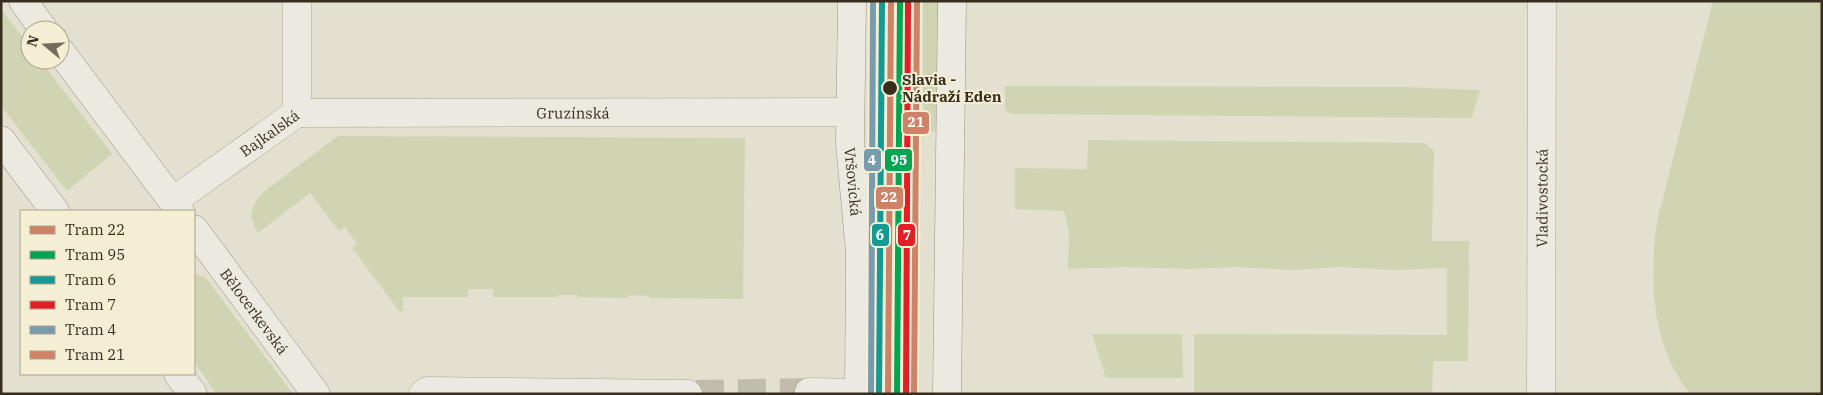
<svg xmlns="http://www.w3.org/2000/svg" width="1823" height="395" font-family="'IBM Plex Serif',serif">
	<rect width="100%" height="100%" fill="#e4e0cf"/>
	<path fill="#d0d4b2" d="M923,1H938V131H923Z
		M1713,1H1822V394H1690C1651,344 1649,281 1657,221Z
		M1,9L30,47V60H40L112,154L67,191L1,106Z
		M1005,86L1404,87L1480,90L1472,118L1011,114L1005,109Z
		M338,136L745,138L743,299L649,298L648,296L628,295V298L578,297L577,295H558V297H493V289H468V297H403V311H399L352,248L357,244L345,227L339,231L310,193L258,233C248,215 250,208 262,193Z
		M1088,140L1425,143L1434,151L1432,241H1469L1468,361H1433L1432,394H1194V334L1447,335V268L1394,270L1340,267L1293,270L1234,267L1189,269L1126,267L1068,269L1069,232L1064,211L1015,209V168L1087,169Z
		M194,273L206,278L293,394H217L194,362Z
		M1092,334H1182L1183,378H1106Z"/>
	<g fill="none" stroke-linecap="round" stroke-linejoin="round">
		<path stroke="#c2bcac" stroke-width="28" stroke-dasharray="28 14" stroke-linecap="butt" d="M696,394L809,392"/>
		<defs>
			<g id="street">
				<path id="s1" d="M297,113L850,112"/>
				<path id="s2" d="M173,201L297,113V1"/>
				<path d="M809,392L859,393"/>
				<path d="M423,394L427,391L688,394"/>
				<path id="s3" d="M1541,394L1542,1"/>
			</g>
			<g id="secondary">
				<path d="M23,1L44,30"/>
				<path id="s4" d="M852,1L850,144L860,252L859,394"/>
				<path d="M60,51L180,211"/>
				<path d="M1,140L55,211"/>
				<path id="s5" d="M194,229L316,394"/>
				<path d="M178,374L193,394"/>
				<path d="M947,394L952,1"/>
			</g>
		</defs>
		<use href="#street" stroke="#a9a497" stroke-width="29"/>
		<use href="#secondary" stroke="#999488" stroke-width="29"/>
		<use href="#street" stroke="#ece9e0" stroke-width="28"/>
		<use href="#secondary" stroke="#ece9e0" stroke-width="28"/>
		<defs>
			<path id="tram-1" d="M888,394L891,1"/>
			<path id="tram-2" d="M897,394L900,1"/>
			<path id="tram-3" d="M879,394L882,1"/>
			<path id="tram-4" d="M906,394L908,1"/>
			<path id="tram-5" d="M871,394L873,1"/>
			<path id="tram-6" d="M914,394L917,1"/>
		</defs>
		<use href="#tram-1" stroke="#f4eed5" stroke-width="10"/>
		<use href="#tram-2" stroke="#f4eed5" stroke-width="10"/>
		<use href="#tram-3" stroke="#f4eed5" stroke-width="10"/>
		<use href="#tram-4" stroke="#f4eed5" stroke-width="10"/>
		<use href="#tram-5" stroke="#f4eed5" stroke-width="10"/>
		<use href="#tram-6" stroke="#f4eed5" stroke-width="10"/>
		<use href="#tram-1" stroke="#ce8369" stroke-width="6"/>
		<use href="#tram-2" stroke="#00a651" stroke-width="6"/>
		<use href="#tram-3" stroke="#149a93" stroke-width="6"/>
		<use href="#tram-4" stroke="#e31e25" stroke-width="6"/>
		<use href="#tram-5" stroke="#789bad" stroke-width="6"/>
		<use href="#tram-6" stroke="#ce8369" stroke-width="6"/>
	</g>
	<circle fill="#382e1f" stroke="#f4eed5" stroke-width="2" cx="890" cy="88" r="8"/>
	<g text-anchor="middle" dominant-baseline="central" stroke-width="4" stroke-linejoin="round" paint-order="stroke">
		<g font-size="15" font-weight="bold" fill="#382e1f" stroke="#f4eed5" text-anchor="start">
			<text x="902" y="79">Slavia -<tspan x="902" dy="17">Nádraží Eden</tspan></text>
		</g>
		<g font-size="15" fill="#382e1f" stroke="#f4eed5">
			<text stroke="none"><textPath href="#s1" startOffset="276">Gruzínská</textPath></text>
			<text stroke="none"><textPath href="#s2" startOffset="118">Bajkalská</textPath></text>
			<text stroke="none"><textPath href="#s4" startOffset="181">Vršovická</textPath></text>
			<text stroke="none"><textPath href="#s3" startOffset="196">Vladivostocká</textPath></text>
			<text stroke="none"><textPath href="#s5" startOffset="102">Bělocerkevská</textPath></text>
		</g>
	</g>
	<g stroke="#f4eed5" stroke-width="2">
		<rect x="902" y="111" width="28" height="24" rx="5" fill="#ce8369"/>
		<rect x="863" y="148" width="19" height="24" rx="5" fill="#789bad"/>
		<rect x="884" y="148" width="29" height="24" rx="5" fill="#00a651"/>
		<rect x="875" y="186" width="29" height="24" rx="5" fill="#ce8369"/>
		<rect x="871" y="223" width="19" height="24" rx="5" fill="#149a93"/>
		<rect x="897" y="223" width="19" height="24" rx="5" fill="#e31e25"/>
	</g>
	<g font-size="14" text-anchor="middle" font-weight="bold" fill="#fff">
		<text x="916" y="127">21</text>
		<text x="872" y="165">4</text>
		<text x="899" y="165">95</text>
		<text x="889" y="202">22</text>
		<text x="880" y="240">6</text>
		<text x="907" y="240">7</text>
	</g>
	<rect width="1823" height="395" fill="none" stroke="#382e1f" stroke-width="5"/>
	<rect x="20" y="210" width="175" height="165" fill="#f4eed5" stroke="#a9a18c"/>
	<rect x="30" y="226" width="25" height="8" fill="#ce8369" stroke="#a9a18c"/>
	<text x="65" y="235" font-size="15" fill="#382e1f">Tram 22</text>
	<rect x="30" y="251" width="25" height="8" fill="#00a651" stroke="#a9a18c"/>
	<text x="65" y="260" font-size="15" fill="#382e1f">Tram 95</text>
	<rect x="30" y="276" width="25" height="8" fill="#149a93" stroke="#a9a18c"/>
	<text x="65" y="285" font-size="15" fill="#382e1f">Tram 6</text>
	<rect x="30" y="301" width="25" height="8" fill="#e31e25" stroke="#a9a18c"/>
	<text x="65" y="310" font-size="15" fill="#382e1f">Tram 7</text>
	<rect x="30" y="326" width="25" height="8" fill="#789bad" stroke="#a9a18c"/>
	<text x="65" y="335" font-size="15" fill="#382e1f">Tram 4</text>
	<rect x="30" y="351" width="25" height="8" fill="#ce8369" stroke="#a9a18c"/>
	<text x="65" y="360" font-size="15" fill="#382e1f">Tram 21</text>
	<g transform="translate(45 45) rotate(288)"><circle r="24" fill="#f4eed5" stroke="#a9a18c"/>
	<path d="M0-4L9 19L0 12L-9 19Z" fill="#746c5d"/>
	<text y="-8" font-size="14" font-weight="bold" text-anchor="middle" fill="#382e1f">N</text>
	</g>
</svg>
